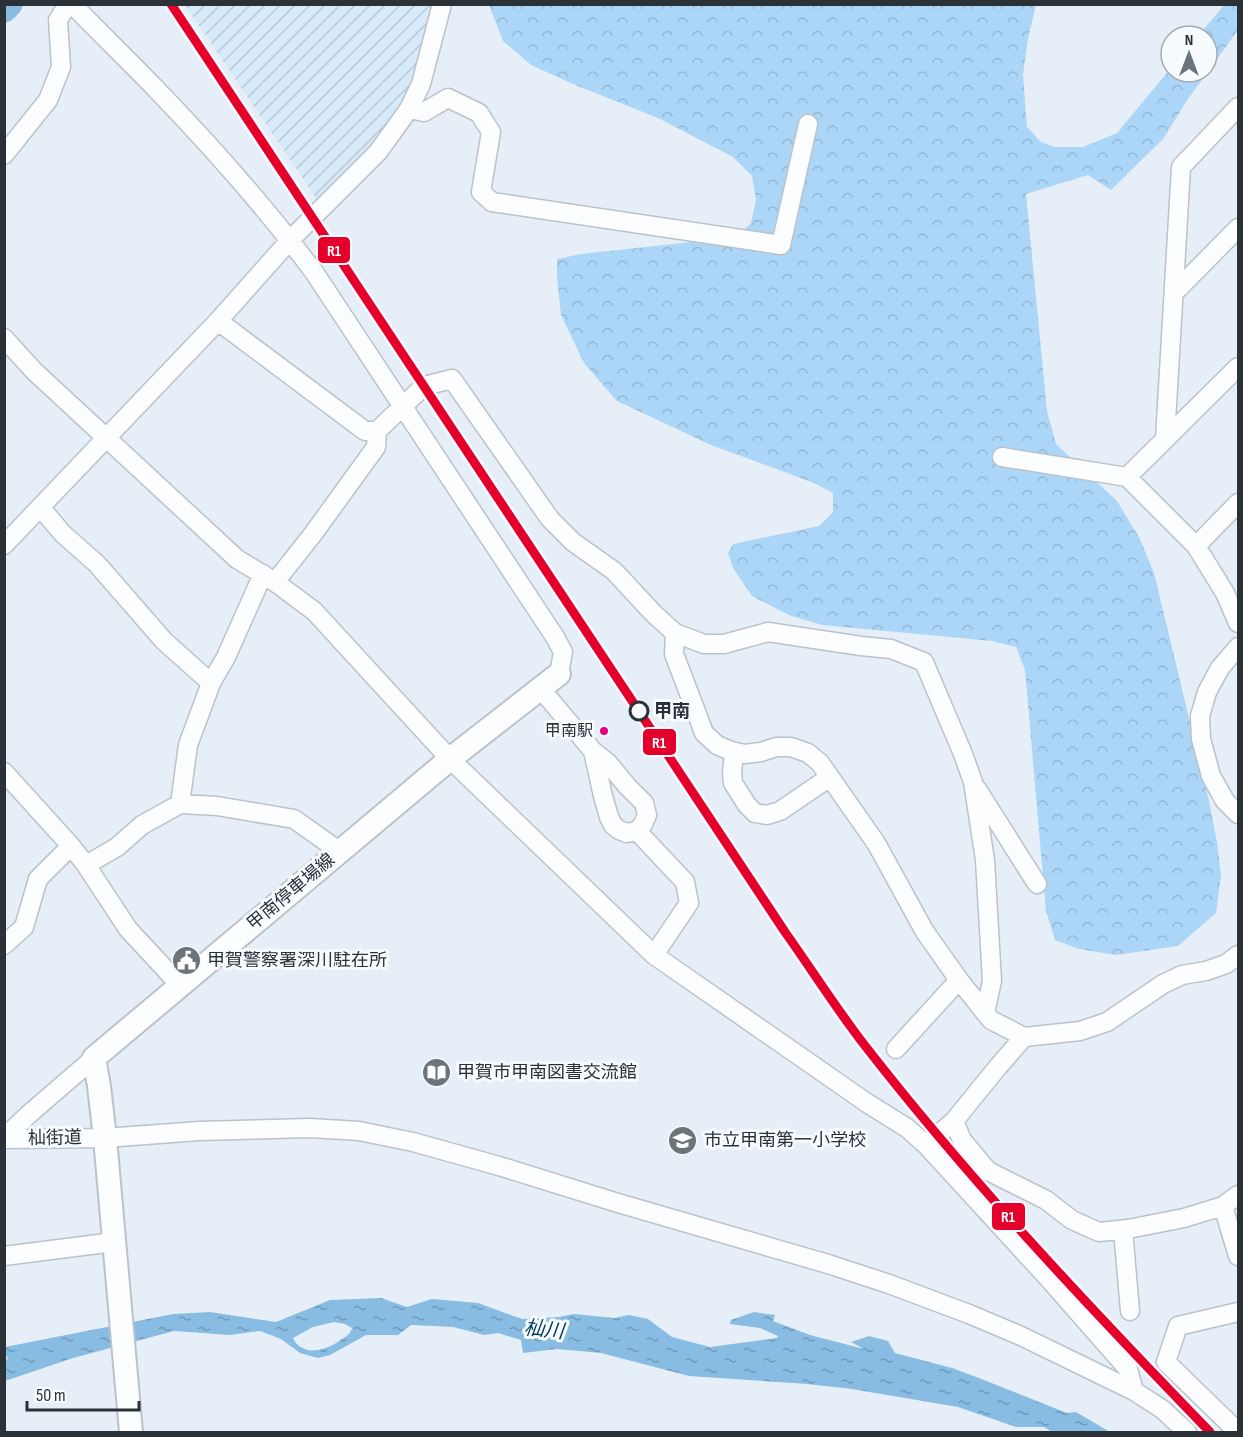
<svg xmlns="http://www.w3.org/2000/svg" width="1243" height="1437" font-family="'Sofia Sans Condensed','Noto Sans JP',sans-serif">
	<defs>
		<pattern id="industrial-furrows" width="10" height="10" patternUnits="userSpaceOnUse" patternTransform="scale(1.5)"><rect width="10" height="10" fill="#d7eafa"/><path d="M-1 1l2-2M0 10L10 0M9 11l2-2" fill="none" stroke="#b9c9d7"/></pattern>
		<pattern id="forest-crowns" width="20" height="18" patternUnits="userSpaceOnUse" patternTransform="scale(1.5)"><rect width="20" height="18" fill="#acd6f7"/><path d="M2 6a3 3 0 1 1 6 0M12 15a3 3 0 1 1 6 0" fill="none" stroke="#94b8d4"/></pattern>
		<pattern id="water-ripples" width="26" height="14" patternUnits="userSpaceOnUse" patternTransform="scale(1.5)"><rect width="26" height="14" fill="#89bce2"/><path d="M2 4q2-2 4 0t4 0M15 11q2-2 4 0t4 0" fill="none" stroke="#7099b8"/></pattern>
	</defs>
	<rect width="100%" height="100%" fill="#e6eff7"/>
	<path fill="url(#industrial-furrows)" d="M185,5H436L413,87L389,133L320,204Z"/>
	<path fill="url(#forest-crowns)" d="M489,5H1036L1028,38L1023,75L1027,127L1041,142L1055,147H1083L1117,133L1171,68V72H1207V36H1198L1224,5H1238V30L1188,99L1163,139L1111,190L1088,175L1026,194L1047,411L1056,444L1117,501L1140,539L1154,573L1209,801L1217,842L1221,875L1216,913L1178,946L1116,955L1079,949L1055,940L1046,911L1025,670L1016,647L992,641L822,625L789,615L752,596L733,568L728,553L733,544L819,526L833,512V493L814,483L711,445L617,401L584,363L561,315L557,278V259L581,254L737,237L751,223L756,200L752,176L733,157L658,118L573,84L531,65L503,41Z"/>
	<path fill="url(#water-ripples)" fill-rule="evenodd" d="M381,1298L407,1307L432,1299L478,1303L522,1319L559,1317L574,1314L614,1318L629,1315L648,1319L672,1337L710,1347L777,1338L778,1336L760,1328L730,1324L731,1320L754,1312L775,1315L773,1321L810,1335L864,1349L851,1342L869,1336L888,1341L895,1353L952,1368L979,1378L1067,1413L1076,1412L1110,1432H1052L1044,1427H1016L958,1407L852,1389L807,1384L689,1376L601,1353L557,1349L523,1353L521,1340L498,1333L484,1335L453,1327L411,1325L398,1335H366L330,1355L318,1358L300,1353L281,1339L260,1331L230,1335L174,1331L73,1358L5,1381V1360L8,1359L6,1355H5V1347L173,1314L210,1312L276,1322L330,1300ZM334,1322L345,1324L352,1328C350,1335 345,1337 339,1341C325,1351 302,1357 293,1338L313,1327Z"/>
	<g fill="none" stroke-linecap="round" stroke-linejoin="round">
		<path stroke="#89bce2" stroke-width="27" d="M4,9L9,4"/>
		<defs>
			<path id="minor" d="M72,4C100,33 128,60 156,89C212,147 266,208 314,272L555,637L563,652L559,674
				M409,109L424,112L448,98L479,113L491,132L481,192L492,202L781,245L808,124
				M4,155L48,100L61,67L58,20L68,4
				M1174,293L1238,228
				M218,321L365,431H377L424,386L452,379L550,519L573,542L614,571L654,614L675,633L704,644H724L768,632L861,646L891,649L924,662L963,754L973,782L985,860L992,981L985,1013
				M4,338L34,371L237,559L275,582L314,611L450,759L654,955L867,1103L907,1128L926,1145L1048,1278L1128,1369L1134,1391
				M1165,439L1181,167L1238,107
				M1002,457L1127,477L1196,546L1238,503
				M1127,477L1238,367
				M41,508L63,534L97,564L164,641L211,683
				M4,545L218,321L290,240L378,152L409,109L421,84L442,4
				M1196,546L1225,593L1238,623
				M275,582L313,534L376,447L377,431
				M675,633L674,654L697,714L704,733L717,745L731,751L745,754L761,752L776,747H791L808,753L820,763L876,843L925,932L959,980L991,1020L1024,1037L1080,1031L1107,1022L1163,984L1182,975L1206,971L1226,964L1238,955
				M1238,647L1220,668L1207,692L1200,716L1201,739L1211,776L1225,801L1238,814
				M540,688L593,751L608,763L627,786L644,803L647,815L643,824L637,831L627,833L619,830L613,825L609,817L603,796L593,751
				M734,752L732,773L733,783L747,805L755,813L767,815L780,811L830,777
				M4,772L71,846L86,865L128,929L180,985
				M977,789L1037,884
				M180,804L188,745L211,683L226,657L263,574
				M637,831L685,882L689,903L654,955
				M86,865L117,847L142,825L180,804L217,806L294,819L339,851
				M4,945L24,927L38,879L71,846
				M896,1049L959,980
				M954,1121L962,1140L988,1171L1046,1200L1072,1220L1099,1232L1128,1229L1184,1218L1223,1206L1238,1195
				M4,1138L28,1115L94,1058
				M4,1139L105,1138L199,1131L310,1128L359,1131L413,1142L499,1166L618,1203L828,1264L889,1284L969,1314L1021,1336L1134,1391L1162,1409L1187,1432
				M926,1145L954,1121L997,1068L1024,1037
				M1223,1206L1238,1256
				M1123,1230L1130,1311
				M4,1256L114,1242
				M1238,1312L1178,1326L1166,1362L1238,1432"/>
			<path id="major" d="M131,1432L105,1138L99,1086L94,1058L450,759L559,674"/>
		</defs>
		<use href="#minor" stroke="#bbc2c9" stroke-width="21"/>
		<use href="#major" stroke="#bbc2c9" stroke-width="26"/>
		<use href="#minor" stroke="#fbfdfe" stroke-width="18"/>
		<use href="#major" stroke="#fbfdfe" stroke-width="22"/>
		<defs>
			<path id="rail-1" d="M171,4L785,932C812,970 837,1010 866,1047C972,1183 1090,1308 1210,1432"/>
		</defs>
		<use href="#rail-1" stroke="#f7fbff" stroke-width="14"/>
		<use href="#rail-1" stroke="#e4002b" stroke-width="9"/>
	</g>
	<defs>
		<symbol id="civic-disc" viewBox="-11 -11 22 22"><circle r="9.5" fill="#6c747b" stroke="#f7fbff"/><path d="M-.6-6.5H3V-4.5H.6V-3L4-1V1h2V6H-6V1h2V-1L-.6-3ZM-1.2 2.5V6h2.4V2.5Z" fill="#fff"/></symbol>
		<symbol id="library-disc" viewBox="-11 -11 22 22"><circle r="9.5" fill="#6c747b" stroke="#f7fbff"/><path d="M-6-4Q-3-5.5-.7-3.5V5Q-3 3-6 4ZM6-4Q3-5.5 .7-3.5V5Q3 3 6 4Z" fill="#fff"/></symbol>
		<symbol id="school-disc" viewBox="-11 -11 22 22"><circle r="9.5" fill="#6c747b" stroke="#f7fbff"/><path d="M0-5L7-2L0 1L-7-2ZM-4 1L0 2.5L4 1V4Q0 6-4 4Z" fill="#fff"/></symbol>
	</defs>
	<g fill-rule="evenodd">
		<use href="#civic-disc" x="170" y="944" width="33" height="33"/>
		<use href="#library-disc" x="420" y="1056" width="33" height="33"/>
		<use href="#school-disc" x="666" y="1124" width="33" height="33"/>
	</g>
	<circle fill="#f7fbff" stroke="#2a3238" stroke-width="3" cx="639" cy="711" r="9"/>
	<circle fill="#e5007d" stroke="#f7fbff" stroke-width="2" cx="604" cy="731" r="5"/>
	<g text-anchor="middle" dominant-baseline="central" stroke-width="6" stroke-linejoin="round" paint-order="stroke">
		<g font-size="16" fill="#2a3238" stroke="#f7fbff" text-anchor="end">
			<text x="593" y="731">甲南駅</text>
		</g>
		<g font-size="18" font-weight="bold" fill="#2a3238" stroke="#f7fbff" text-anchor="start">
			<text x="654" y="711">甲南</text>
		</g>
		<g font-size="18" fill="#2a3238" stroke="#f7fbff">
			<text transform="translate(291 892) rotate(-40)">甲南停車場線</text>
			<text transform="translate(55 1138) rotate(-1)">杣街道</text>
		</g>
		<g font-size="18" fill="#2a3238" stroke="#f7fbff" text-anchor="start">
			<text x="207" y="960">甲賀警察署深川駐在所</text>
			<text x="457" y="1072">甲賀市甲南図書交流館</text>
			<text x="704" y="1140">市立甲南第一小学校</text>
		</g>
		<g font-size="20" font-style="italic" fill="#003a5b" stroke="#f7fbff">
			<text transform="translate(544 1330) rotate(6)">杣川</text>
		</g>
	</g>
	<g stroke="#f7fbff" stroke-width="2">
		<rect x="317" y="236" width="34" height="28" rx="6" fill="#e4002b"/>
		<rect x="642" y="728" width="35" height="28" rx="6" fill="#e4002b"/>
		<rect x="991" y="1202" width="35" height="29" rx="6" fill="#e4002b"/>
	</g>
	<g font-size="16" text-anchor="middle" font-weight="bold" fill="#fff">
		<text x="334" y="256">R1</text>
		<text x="659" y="748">R1</text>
		<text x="1008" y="1222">R1</text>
	</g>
	<rect width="1243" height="1437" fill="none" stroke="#2a3238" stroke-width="12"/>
	<g transform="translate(1189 54)"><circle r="28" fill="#f7fbff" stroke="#a5abaf" stroke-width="1.5"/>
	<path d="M0-4.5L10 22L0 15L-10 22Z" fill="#6c747b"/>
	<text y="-9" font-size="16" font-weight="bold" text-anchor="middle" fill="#2a3238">N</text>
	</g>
	<path d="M27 1401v9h112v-9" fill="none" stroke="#2a3238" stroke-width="3"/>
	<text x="36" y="1401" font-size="18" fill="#2a3238" stroke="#f7fbff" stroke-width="4.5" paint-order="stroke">50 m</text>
</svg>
